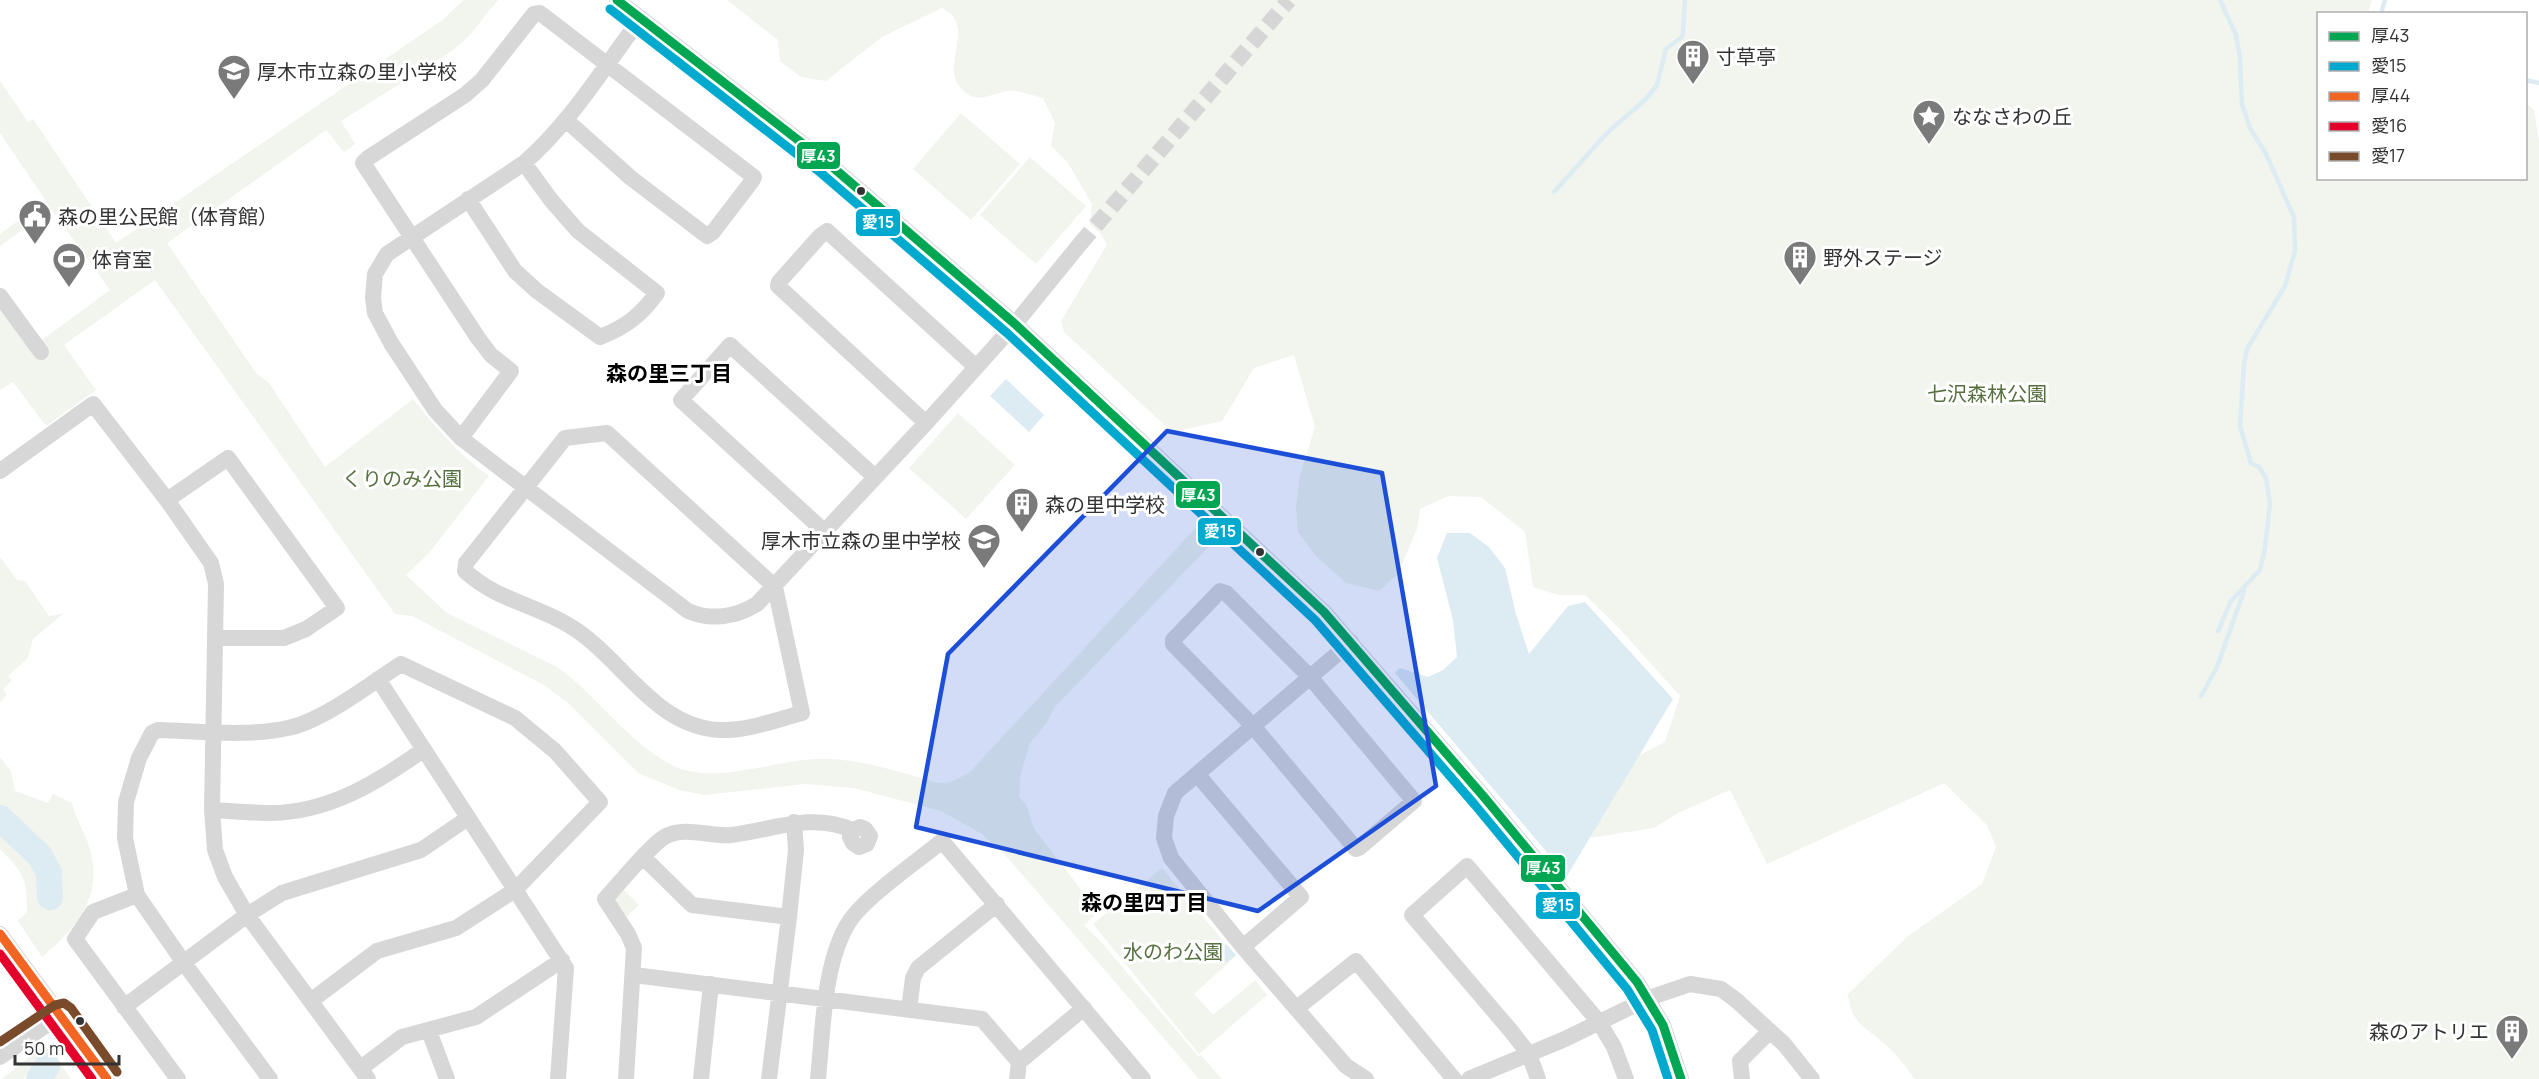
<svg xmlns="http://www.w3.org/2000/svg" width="2539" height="1079" font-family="Manrope,'Noto Sans JP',sans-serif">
	<rect width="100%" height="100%" fill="#fff"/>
	<path fill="#f1f5ed" d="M464,0H498L469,36L452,51L341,121L355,144L344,152L326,130L167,243L256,373L269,383L325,467L413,399C436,428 460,456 489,476L429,553L406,575L447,613L557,667C598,696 627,742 672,765C717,788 781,756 829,759C859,760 886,768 914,776C923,778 936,784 945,783C954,782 962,776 970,772L1199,524L1217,538L1054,708L1046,724L1030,743L1021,773L1019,796L1027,806L1033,827L1098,912L1084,925L1101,942L1198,1056L1201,1055L1222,1079H1199L1006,856L982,834L941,811L854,788L805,784L704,795L679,790L638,773L569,704L544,685L412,616L395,614L155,280L64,345L96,390L46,426L13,382L0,390V306L31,348L110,290L51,209L0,246V234L46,201L0,133V81L28,122L33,119L116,243L441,21Z
		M727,0H2372L2368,13L2318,14V178H2526V103L2534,110L2539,142V1079H1915C1907,1069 1899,1057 1890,1049C1870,1028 1851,1027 1848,994L1908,936L1982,884L1996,847L1987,825L1944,783L1767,864L1730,790L1678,813L1654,828L1563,842L1527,669L1628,761L1665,742L1680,696L1619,628L1585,595H1558L1533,587L1525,532L1481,497L1448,496L1420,509L1417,529L1398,574L1379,591L1346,583L1316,556L1298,532L1296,507L1300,476L1315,427L1294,355L1254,368L1222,421L1172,432L1064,332L1061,321L1107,245L1101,234L1090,224L1092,204L1068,163L1051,146L1055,123L1043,98C1032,95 1017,89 1007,91C989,94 975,106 960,87C941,64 977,24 942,8L882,37L826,81L801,77L780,61L778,40Z
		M961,113L1020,164L971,220L913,169Z
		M1030,157L1086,206L1036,264L980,215Z
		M958,413L1015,465L966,519L909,468Z
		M0,557L17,580L25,581L49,616L63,614L33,639L28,658L8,676L12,681L3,689L7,695L0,702Z
		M0,757L11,771L15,791L48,803L53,794L72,803C76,820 86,834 90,850C104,896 75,930 42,957L18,921L27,912C27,877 24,874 0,849Z
		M1162,868L1236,956L1194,994L1213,1015L1255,980L1267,995L1199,1054L1093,924Z
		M621,887L639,905L624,919L613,903Z
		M44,1046L52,1051L71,1079H39L41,1074H26L24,1079H1C17,1069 28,1056 44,1046Z"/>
	<path fill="#ddebf3" d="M1006,379L1044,415L1029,432L990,396Z
		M1447,533H1470L1489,547L1505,568L1516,614L1529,654L1568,606L1585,602L1673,699L1567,876L1395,673L1400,668L1428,677L1443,670L1457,657L1453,620L1437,558Z
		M1226,944L1236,955L1226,963L1217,951Z"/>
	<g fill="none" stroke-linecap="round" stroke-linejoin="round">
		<path stroke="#ddebf3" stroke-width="4.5" d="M2381,14L2385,0
			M2526,80L2539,83
			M1554,192L1608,132L1646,99L1657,85L1666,49L1682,37L1683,33L1685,0
			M2218,631L2231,601L2260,570L2265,548L2270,503L2266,478L2259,467L2251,463L2240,426L2244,365L2247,349L2285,286L2295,251L2294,217L2266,154L2250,128L2242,104L2240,58L2236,35L2220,0
			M2201,696L2217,667L2244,591"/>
		<path stroke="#ddebf3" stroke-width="26" d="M0,818L40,856L49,873L50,897
			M39,1079L47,1066"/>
		<path stroke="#d6d6d6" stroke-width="16" stroke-dasharray="16 8" stroke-linecap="butt" d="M1080,244L1289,0"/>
		<path stroke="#d7d7d7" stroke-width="16" d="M617,0L829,164L1015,324L1324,612L1484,797L1637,982L1663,1025L1681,1079
			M641,18C604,67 571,122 524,163L387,254L375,274L373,298L375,313L391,343L435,410L461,438L492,462L688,611C711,621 736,617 757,604L926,423L1015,324L1080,244
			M468,199L515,271L537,291L600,337C626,327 641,315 657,293L578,231L551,200L524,163
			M0,296L41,352
			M926,423L778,286L779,282L820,236L827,231L976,367
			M607,433L775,587L802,713C776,720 747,731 721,730C654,728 622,657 570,626C534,604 498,601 465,571L466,563L565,438Z
			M461,438L511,371L491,355L478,338L363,163L368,158L465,95L482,80L534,14L540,13L754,177L752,181L713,232L707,236L631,178L566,120
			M0,471L93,404L167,500L211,563L216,584L212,810L215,850L225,877L247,915L368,1079
			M167,500L228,458L337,608L306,629L284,638H216
			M825,532L681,400L730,345L875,477
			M1220,591L1226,593L1310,677L1414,801L1359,848L1356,849L1253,726L1173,644V640Z
			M1351,642L1175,793L1166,816L1164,838L1171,858L1243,947L1346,1066L1366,1079
			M378,679L566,968L558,1079
			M1197,774L1301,897L1243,947
			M212,810C232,811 252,813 272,813C330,812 378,782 423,750
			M643,857L692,905L789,917
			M137,895L93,912L75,939L178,1079
			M0,934L107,1079
			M634,975L982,1019L1019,1062L1017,1079
			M124,1007L247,915L282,893L421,850L468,818
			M1297,1008L1356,961L1454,1079
			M909,1010L913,978L918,968L997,904
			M429,1031L447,1079
			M0,1057L61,1015
			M1019,1062L1084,1008
			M361,1068L402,1037L476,1017L562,960
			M270,1079L184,963L137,895L125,838L126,802L139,758L152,733L158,730C198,731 248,737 288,728C323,721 370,684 401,664L515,718L555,751L600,802L515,890L456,928L377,951L312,1000
			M626,1079L634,948L628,934L605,899C619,884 650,845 666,836C686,826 710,837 731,835C774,830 809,812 853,830L860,827L865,829L870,836L867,844L859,847L853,843L850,837L853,830
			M701,1079L711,984
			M769,1079L789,917L796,850L794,822
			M818,1079C823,1032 823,963 849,922C865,897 918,861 942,841L1143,1079
			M1469,1079L1565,1039L1649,998L1690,984L1721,989L1736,1000L1784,1044L1812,1079
			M1538,1079L1529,1054L1511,1031L1412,915L1467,866L1599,1022L1614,1047L1626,1079
			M1742,1079L1740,1061L1770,1031"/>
		<defs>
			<path id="bus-1" d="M617,0L829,164L1015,324L1324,612L1484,797L1637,982L1663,1025L1681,1079"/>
			<path id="bus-2" d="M610,9L821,173L1007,333L1315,620L1475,805L1627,989L1652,1030L1668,1079"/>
			<path id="bus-3" d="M0,934L107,1079"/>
			<path id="bus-4" d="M0,954L92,1079"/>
			<path id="bus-5" d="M0,1042L55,1005L64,1003L71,1008L117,1072"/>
		</defs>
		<use href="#bus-1" stroke="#fff" stroke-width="14"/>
		<use href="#bus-2" stroke="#fff" stroke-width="14"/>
		<use href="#bus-3" stroke="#fff" stroke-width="14"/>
		<use href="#bus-4" stroke="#fff" stroke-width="14"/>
		<use href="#bus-5" stroke="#fff" stroke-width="14"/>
		<use href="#bus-1" stroke="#00a651" stroke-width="9"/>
		<use href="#bus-2" stroke="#00a9ce" stroke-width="9"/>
		<use href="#bus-3" stroke="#f26522" stroke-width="9"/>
		<use href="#bus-4" stroke="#e4002b" stroke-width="9"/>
		<use href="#bus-5" stroke="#7a4b2a" stroke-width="9"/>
	</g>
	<path fill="#1d4ed8" fill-opacity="0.2" stroke="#1d4ed8" stroke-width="4.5" stroke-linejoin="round" d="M1167,431L1382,473L1436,786L1258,911L916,827L948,654Z"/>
	<defs>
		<symbol id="building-pin" viewBox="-11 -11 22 30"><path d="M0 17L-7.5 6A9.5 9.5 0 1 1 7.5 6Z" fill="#7a7a7a" stroke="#fff"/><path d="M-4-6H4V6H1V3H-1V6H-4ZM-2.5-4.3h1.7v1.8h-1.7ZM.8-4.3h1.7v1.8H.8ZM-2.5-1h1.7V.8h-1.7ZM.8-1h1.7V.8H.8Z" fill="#fff"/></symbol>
		<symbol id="school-pin" viewBox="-11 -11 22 30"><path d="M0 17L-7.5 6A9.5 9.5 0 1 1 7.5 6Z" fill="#7a7a7a" stroke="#fff"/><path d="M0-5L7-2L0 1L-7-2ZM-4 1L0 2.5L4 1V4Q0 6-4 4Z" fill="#fff"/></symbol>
		<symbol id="sight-pin" viewBox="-11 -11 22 30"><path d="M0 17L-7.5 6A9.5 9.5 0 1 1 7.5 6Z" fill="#7a7a7a" stroke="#fff"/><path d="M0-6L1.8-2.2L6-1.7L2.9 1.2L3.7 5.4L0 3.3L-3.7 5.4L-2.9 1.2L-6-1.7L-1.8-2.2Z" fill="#fff"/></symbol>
		<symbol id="civic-pin" viewBox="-11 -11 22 30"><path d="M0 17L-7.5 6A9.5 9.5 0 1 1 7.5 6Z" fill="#7a7a7a" stroke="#fff"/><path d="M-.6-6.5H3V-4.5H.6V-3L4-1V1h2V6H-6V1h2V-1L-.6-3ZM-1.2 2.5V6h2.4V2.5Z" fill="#fff"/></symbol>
		<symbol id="stadium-pin" viewBox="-11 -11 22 30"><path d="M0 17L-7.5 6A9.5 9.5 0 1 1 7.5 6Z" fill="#7a7a7a" stroke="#fff"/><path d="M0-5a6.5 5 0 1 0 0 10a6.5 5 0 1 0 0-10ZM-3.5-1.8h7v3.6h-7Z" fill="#fff"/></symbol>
	</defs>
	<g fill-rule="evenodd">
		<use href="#building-pin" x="1674" y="37" width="38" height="52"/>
		<use href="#school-pin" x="215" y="52" width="38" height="52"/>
		<use href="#sight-pin" x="1910" y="97" width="38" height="52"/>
		<use href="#civic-pin" x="16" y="197" width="38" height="52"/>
		<use href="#building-pin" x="1781" y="238" width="38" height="52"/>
		<use href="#stadium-pin" x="50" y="240" width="38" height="52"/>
		<use href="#building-pin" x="1003" y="485" width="38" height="52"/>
		<use href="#school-pin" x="965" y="521" width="38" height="52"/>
		<use href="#building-pin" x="2493" y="1012" width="38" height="52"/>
	</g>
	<g fill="#333" stroke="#fff" stroke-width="2">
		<circle cx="861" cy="191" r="5"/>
		<circle cx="1260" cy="552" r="5"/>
		<circle cx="80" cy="1021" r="5"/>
	</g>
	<g text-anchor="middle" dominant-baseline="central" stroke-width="6" stroke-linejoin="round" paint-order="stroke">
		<g font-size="20" fill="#333" stroke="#fff" text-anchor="start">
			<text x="1716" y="56">寸草亭</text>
			<text x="257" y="71">厚木市立森の里小学校</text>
			<text x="1952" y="116">ななさわの丘</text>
			<text x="58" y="216">森の里公民館（体育館）</text>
			<text x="1823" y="257">野外ステージ</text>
			<text x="92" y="259">体育室</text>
			<text x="1045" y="504">森の里中学校</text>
			<text x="961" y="540" text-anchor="end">厚木市立森の里中学校</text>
			<text x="2489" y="1031" text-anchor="end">森のアトリエ</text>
		</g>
		<g font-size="20" fill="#56703f" stroke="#fff">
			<text x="1987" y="393">七沢森林公園</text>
			<text x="402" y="478">くりのみ公園</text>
			<text x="1173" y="951">水のわ公園</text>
		</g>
		<g font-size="21" font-weight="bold" fill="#000" stroke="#fff">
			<text x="669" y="373">森の里三丁目</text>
			<text x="1144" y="902">森の里四丁目</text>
		</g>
	</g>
	<g stroke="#fff" stroke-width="2">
		<rect x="796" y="141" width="45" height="29" rx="6" fill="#00a651"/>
		<rect x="855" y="208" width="46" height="29" rx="6" fill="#00a9ce"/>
		<rect x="1175" y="480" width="46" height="29" rx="6" fill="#00a651"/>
		<rect x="1197" y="517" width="45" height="29" rx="6" fill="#00a9ce"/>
		<rect x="1520" y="854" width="46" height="29" rx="6" fill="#00a651"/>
		<rect x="1535" y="891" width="46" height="29" rx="6" fill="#00a9ce"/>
	</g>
	<g font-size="16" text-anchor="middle" font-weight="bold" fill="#fff">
		<text x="818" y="162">厚43</text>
		<text x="878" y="228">愛15</text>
		<text x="1198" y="501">厚43</text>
		<text x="1220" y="537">愛15</text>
		<text x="1543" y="874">厚43</text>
		<text x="1558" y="911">愛15</text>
	</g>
	<rect x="2317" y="12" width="210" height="168" fill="#ffffff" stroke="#adadad" stroke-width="1.5"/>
	<rect x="2329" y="32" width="30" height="9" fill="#00a651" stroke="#adadad" stroke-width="1.5"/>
	<text x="2371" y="42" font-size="18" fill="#333333">厚43</text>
	<rect x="2329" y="62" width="30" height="9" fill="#00a9ce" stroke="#adadad" stroke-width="1.5"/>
	<text x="2371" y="72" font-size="18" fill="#333333">愛15</text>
	<rect x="2329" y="92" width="30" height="9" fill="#f26522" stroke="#adadad" stroke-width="1.5"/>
	<text x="2371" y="102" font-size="18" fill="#333333">厚44</text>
	<rect x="2329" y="122" width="30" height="9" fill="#e4002b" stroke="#adadad" stroke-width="1.5"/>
	<text x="2371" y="132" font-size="18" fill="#333333">愛16</text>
	<rect x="2329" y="152" width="30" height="9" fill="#7a4b2a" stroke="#adadad" stroke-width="1.5"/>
	<text x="2371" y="162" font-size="18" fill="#333333">愛17</text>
	<path d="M15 1055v9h104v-9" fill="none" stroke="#333333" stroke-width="3"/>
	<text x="24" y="1055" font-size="18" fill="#333333" stroke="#ffffff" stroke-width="4.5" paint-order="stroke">50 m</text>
</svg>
